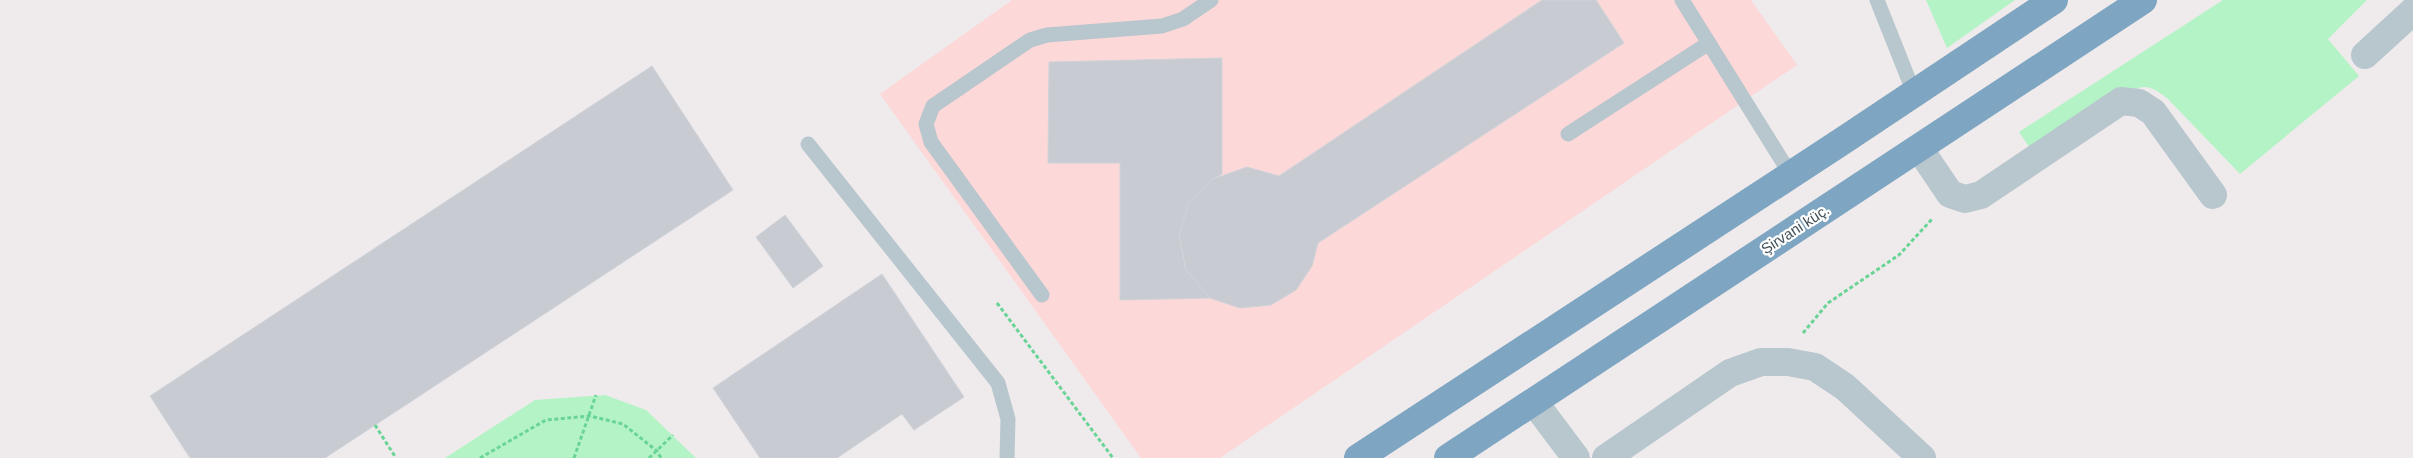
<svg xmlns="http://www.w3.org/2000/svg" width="2413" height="458" font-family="Arial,sans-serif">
	<rect width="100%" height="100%" fill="#efebec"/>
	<path fill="#fdd8d8" d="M1012,0H1751L1797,65L1220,458H1141L880,94Z"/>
	<path fill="#b4f3c6" d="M1926,0H2015L1947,48Z
		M2223,0H2367L2328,39L2359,76L2240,174L2168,99C2161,94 2154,87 2144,87C2120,89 2056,136 2032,151L2019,132Z
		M605,395L646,410L696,458H445L535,400Z"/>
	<path fill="#c8ccd2" stroke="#cfd3d9" d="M1542,0H1596L1624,43L1318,243L1312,266L1296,290L1271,305L1240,308L1210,298L1186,270L1179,235L1189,202L1213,179L1247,167L1279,176Z
		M1222,58V174L1213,179L1189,202L1179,235L1186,270L1210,298L1120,300V163H1048L1049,62Z
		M652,66L733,190L325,458H190L150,396Z
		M785,215L823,266L793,288L756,237Z
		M882,274L964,397L914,430L902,414L837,458H760L713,388Z"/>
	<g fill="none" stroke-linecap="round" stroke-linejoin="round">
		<path stroke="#69d495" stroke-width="3" stroke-dasharray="4 2.5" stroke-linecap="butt" d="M997,303L1113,458
			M1803,333L1828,303L1899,255L1932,219
			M375,425L396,458
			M480,458L546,420L590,416L623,424L657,451L661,458
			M574,458L596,395
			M649,458L673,435"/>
		<path stroke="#b8c6cd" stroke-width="15" d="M1682,0L1791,175
			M1877,0L1914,93
			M1568,134L1709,43
			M808,144L998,383L1008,419L1007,458
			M1042,295L931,142L926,124L933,106L1030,40L1047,35L1162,26L1183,19L1211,0"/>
		<path stroke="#b8c6cd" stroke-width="28" d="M2365,55L2413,11
			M1919,148L1950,194L1965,199L1981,195L2121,101L2139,103L2153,112L2213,195
			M1534,402L1576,458
			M1606,458L1730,373L1761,362H1788L1815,367L1845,387L1922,458"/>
		<path stroke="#7ea5c1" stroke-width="28" d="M1358,458L1844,140L2054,0
			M1448,458L2143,0"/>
	</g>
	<g text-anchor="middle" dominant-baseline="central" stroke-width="4.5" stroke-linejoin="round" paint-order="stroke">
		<g font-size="15" fill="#43525b" stroke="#fff">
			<text transform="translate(1795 229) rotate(-33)">Şirvani küç.</text>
		</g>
	</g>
</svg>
